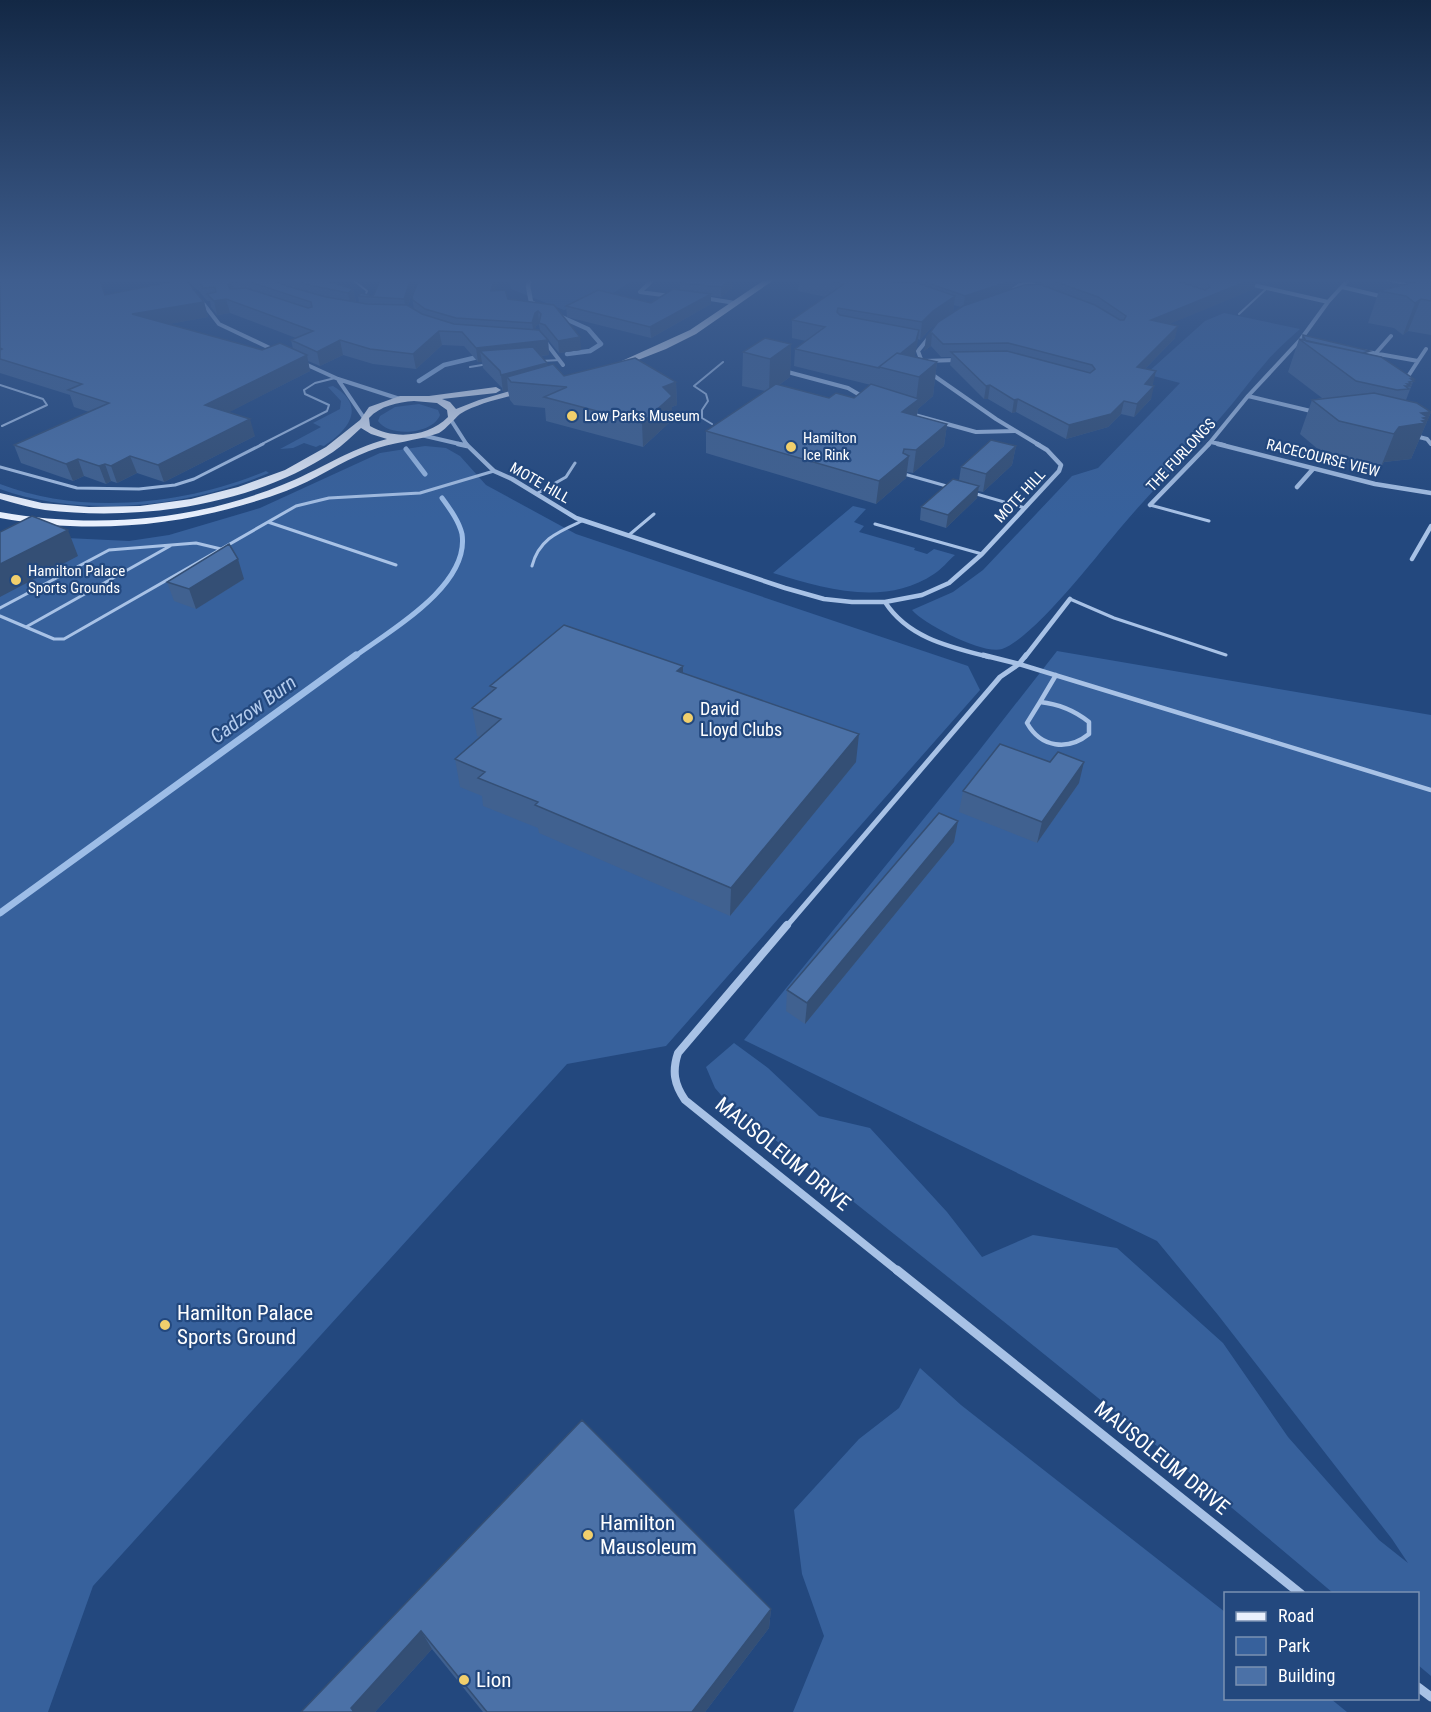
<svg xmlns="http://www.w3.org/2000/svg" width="1431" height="1712" font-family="'Roboto Condensed',sans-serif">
	<rect width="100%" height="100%" fill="#23487e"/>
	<path fill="#37619c" d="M509,279H634L615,292L564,310L511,289Z
		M1224,313L1300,329C1289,339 1277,349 1267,361C1251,379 1237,399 1221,417C1189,454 1154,488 1122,526C1098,554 1034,638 1002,649C984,655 925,625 912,610L953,592L983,570L1072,476L1098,468L1180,383L1146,374L1205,321Z
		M333,386C367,406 349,430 324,446L320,445L316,447L304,443L293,448L280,449L321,427L313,423L340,409L341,401L328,387Z
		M419,404L438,410L440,415C433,434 390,438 378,421L380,416L395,407Z
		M425,446L446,448L460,456L486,485L576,534L968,666L980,690L666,1046L567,1064L93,1586L48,1712H0V560L46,537L129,541L169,535L260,508L380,453Z
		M266,471L269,473C189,507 83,519 0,489V484C82,516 186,505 266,471Z
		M853,506L866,509L854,522L864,526L859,532L915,548L914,550L927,554L934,549L955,555C948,561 942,569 934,574C885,607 825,589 773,573Z
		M1057,651L1431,715V1676L1418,1665V1594L1333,1593C1135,1424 931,1263 727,1102L715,1088L706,1067L734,1043L768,1068L819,1116L870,1128L947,1212L982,1257L1033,1235L1117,1248L1223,1343L1288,1437L1379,1540L1408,1563L1392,1539L1218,1315L1157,1241L744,1040L978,752Z
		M920,1368L961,1405L1225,1612L1226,1698L1331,1699L1347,1712H793L824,1636L802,1574L794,1510L859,1439L899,1408Z"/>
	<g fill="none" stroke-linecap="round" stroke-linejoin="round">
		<path stroke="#9dbde7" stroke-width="4.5" d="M530,279L528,286L531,302L538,306
			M557,315L588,329L601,344L590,351L567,354
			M419,381L444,365L482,356"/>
		<path stroke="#9dbde7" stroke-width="5" d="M406,449L425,474
			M354,657C389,631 470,586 462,534C459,521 450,509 442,498"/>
		<path stroke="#9dbde7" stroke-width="7" d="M0,913L356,655"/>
		<path stroke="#a8c2e6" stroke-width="2" d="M344,279H355
			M1380,279L1411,285
			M353,280L367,291L364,299
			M1239,314L1266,289
			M541,361L560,360
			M470,367L488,364
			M0,385L43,399L47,405L2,426
			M712,424L702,418V410L708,401L706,394L694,386L723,362
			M260,445L327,411L329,405L305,394L304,390L315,383L335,378"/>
		<path stroke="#a8c2e6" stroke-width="3" d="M0,467L77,488L139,489L175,485L194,479L263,444
			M904,474L950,487
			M973,493L1025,508
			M536,494L566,477L575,463
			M1150,505L1209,521
			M268,522L396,565
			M875,524L982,554
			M629,535L654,514
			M532,566C539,539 558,532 582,521
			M1070,599L1114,618L1226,655
			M0,608L109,550L196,543L221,549
			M0,616L54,639H64L296,506L329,498L420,493L494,471
			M26,627L170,546"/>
		<path stroke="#a8c2e6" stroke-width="4.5" d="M1019,664L1431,790
			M1040,702C1059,704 1074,710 1089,722V734C1068,751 1041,748 1027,723Z
			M1040,702L1056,675"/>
		<path stroke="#a8c2e6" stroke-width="4" d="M654,279L640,292L670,296
			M1029,284L1038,286L1042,291L1026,294L1014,289L1020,285Z
			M1249,284L1328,302
			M1342,287L1384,297
			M704,298L735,303
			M202,302L219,324L274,350
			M544,340L563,365
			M1362,351L1418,361L1405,381
			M1376,353L1391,336
			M924,361L956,360
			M1418,361L1426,349
			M922,362L918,351L931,335
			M303,363L338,379L400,399
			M784,371L848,388L865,398
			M930,373L996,419L1039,445
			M339,381L364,418
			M1248,396L1315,412
			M911,414L976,432L1015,431
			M451,420L467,445
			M421,435L464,445
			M1415,436L1427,439L1431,444
			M1211,442L1224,445
			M1208,445L1248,396L1301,339L1328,302L1349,279"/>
		<path stroke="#a8c2e6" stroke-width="4.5" d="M458,444L467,446
			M466,444L494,471L512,479L576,518L785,588L824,599L852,602H885L922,595L949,583L982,554L1059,471L1061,465L1047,450L1037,444
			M1218,444L1375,484L1431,493
			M1297,487L1313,469
			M1150,505L1209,444
			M1412,559L1431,526
			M885,602C908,638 950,647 989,657
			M1025,657L1070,599"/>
		<path stroke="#a8c2e6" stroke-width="5" d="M983,655L1019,664
			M786,927L1000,677L1019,664L1026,655"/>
		<path stroke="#a8c2e6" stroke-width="8" d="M787,925L678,1053C672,1071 674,1084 685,1100L899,1272"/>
		<path stroke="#a8c2e6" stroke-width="9" d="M897,1270L1301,1594
			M1418,1687L1431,1697"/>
		<path fill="#e9f0fd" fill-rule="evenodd" d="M766,279H775L696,334L666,349L620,367L613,365L690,330Z
			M527,386L532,389L530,391C508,397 480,402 460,414C454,419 447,428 439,433C416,441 392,442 369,451C340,462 315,480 286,491C194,525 97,536 0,518V512C95,529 193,521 282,485C318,471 349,449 387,439L371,434L361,428C352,436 343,445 333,452C251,506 140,521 45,510C30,508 15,503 0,499V493L42,503L89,507L140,506L191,499L238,487L285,470L326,447L360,420L369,407L400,396H429L496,387L501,390L496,393L442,399L450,402L456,409L479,400ZM414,401L437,403L447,410L448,417C428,437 394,440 370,426L369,418C380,406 398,402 414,401Z"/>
	</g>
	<path fill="#406190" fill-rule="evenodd" d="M0,279L105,295L204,302L208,317L168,324L262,350L293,349L291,340L296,338L230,313L217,315L211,307L210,301H207L200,292L186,279H321L353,289L356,302L359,303L358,296H373L417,279L408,306L414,310L412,297L419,279H499L496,290L508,299L554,305L581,350L559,353L546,337L548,340L549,355L541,356L547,366L564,376L676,382L677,405L672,407V420L643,447L546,421L545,408L514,405L510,400L508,391L503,392L502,388L483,368L482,362H478L464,346L442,345L416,369L373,364L343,355L320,366L308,361L310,371L229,412L255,436L164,482L137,473L117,483L111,481L106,484L84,476L73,481L21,463L14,445L89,412L74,407L70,395L0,373ZM539,324L540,330L535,329L536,326Z
		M799,279H1013L1011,289L1042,285L1040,282L1029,280L1019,281L1013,279H1274L1273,281L1267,283L1256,281L1254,289L1169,324L1175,338L1145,369L1153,384L1152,385L1151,399L1134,417L1121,414L1108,427L1066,439L1016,412L1012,413L988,399H984L950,365L951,357H941L931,346L924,351L935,325L931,328L920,340L918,339L914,357L937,362L933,396L918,409L917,416L947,424L944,446L913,473L907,472L906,478L876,504L706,453V431L765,391L742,386L743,352L791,344L790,377L779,385L829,398H854L871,385L794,366L795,349L806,341L792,338V320L826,297L798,291ZM954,305L961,307L953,312Z
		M1431,279V335L1408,331L1403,335L1394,328L1368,323L1379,291Z
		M680,283H732V288L721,297L711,296V304L651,338L567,317L566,306L651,303L680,290Z
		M1303,335L1369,354L1414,379L1406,400L1431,412L1411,459L1384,462L1380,469L1326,456L1300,434L1312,400L1322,398L1288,372L1299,339L1301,340Z
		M1016,446L1012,465L983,492L978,491L977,498L946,528L920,520L921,507L959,480L961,467Z
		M244,579L196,609L174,601L167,582Z
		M683,673L856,762L730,916L539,833L538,828L483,806L482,796L460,787L455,759L480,737L477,736L472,708L491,693L490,686Z
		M1079,783L1037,843L959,812L963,791Z
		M958,821L954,842L805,1024L786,1011L787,990Z
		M582,1420L771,1609L769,1628L705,1712H483L432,1649L375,1712H301Z"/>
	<path fill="#344f75" d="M411,279H417L406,311L404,299Z
		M494,279H499L493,303L491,291Z
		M726,279H738L732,283V288L721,297V287Z
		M1019,279H1029V280L1019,281Z
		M1252,279H1257L1254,289L1148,333L1151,320Z
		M1268,279H1274L1273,281L1267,283Z
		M1013,280L1011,292L963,308L965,296Z
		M231,282L235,296L228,285Z
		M353,289L356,303L351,307L348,293Z
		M711,294V304L651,338L650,327Z
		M955,296L953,313L931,328L920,340L922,322L933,311Z
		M226,299L230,313L217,315L214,301Z
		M1421,299L1408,331L1403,335L1415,303Z
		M204,302L208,317L137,330L132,314Z
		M538,311L539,324L536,326L534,335L532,323L535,313Z
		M1178,326L1175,338L1134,380L1137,367Z
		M919,330L917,347L914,359L882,367Z
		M439,331L442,345L416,369L413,354Z
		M932,333L931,346L924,351L926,338Z
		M580,337L581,350L559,353L558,341Z
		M340,340L343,355L320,366L317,352Z
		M548,340L549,355L490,361L480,351L482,362H478L476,348Z
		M791,344L790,377L769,392L770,359Z
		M307,355L310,371L210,422L205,405Z
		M937,362L933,396L918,409L916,420L902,412L916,401L919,377Z
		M547,363L549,380L507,377L508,391L503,392L501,375Z
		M1156,371L1153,384L1142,397L1145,384Z
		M676,382L677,405L672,407V420L643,447L642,423L663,387Z
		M990,385L988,399H984L986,386Z
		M1154,386L1151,399L1134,417L1137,404Z
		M1018,399L1016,412L1012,413L1014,400Z
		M1124,401L1121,414L1108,427L1066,439L1069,425Z
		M1431,412L1411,459L1384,462L1380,469L1394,434L1399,427L1421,413Z
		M250,419L255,436L164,482L158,465Z
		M947,424L944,446L913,473L916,450Z
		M1016,446L1012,465L983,492L986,474Z
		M904,449L903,460L909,456L906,478L876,504L879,481Z
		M130,456L137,473L117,483L111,466Z
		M78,459L84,476L73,481L66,464Z
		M105,464L111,481L106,484L99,466Z
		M979,486L977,498L946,528L948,515Z
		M68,530L78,556L0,597V564Z
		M238,559L244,579L196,609L189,589Z
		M683,666V693L677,671Z
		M859,734L856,762L730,916L731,888Z
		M1084,762L1079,783L1037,843L1042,822Z
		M958,821L954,842L805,1024L807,1003Z
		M771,1609L769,1628L705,1712H692Z
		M421,1631L432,1649L375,1712H354L351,1708Z"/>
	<path fill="#4b71a7" stroke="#344f75" stroke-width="1.5" fill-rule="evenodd" d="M0,279H100L105,295L185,279L204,302L132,314L262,350L280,343L307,355L205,405L250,419L158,465L130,456L111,466L105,464L99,466L78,459L66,464L14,445L109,403L68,390L82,384L0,359V350L2,349L0,348Z
		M197,279H271L287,286L326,297L367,304L407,305L422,314L454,324L539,330L548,340L476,348L462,332L439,331L413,354L370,349L340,340L317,352L291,340L313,331L226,299L214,301L207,294L216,292L215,287L203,288ZM247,281L311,302L312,307L308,308L246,288L230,289L228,285L231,282Z
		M295,279H321L353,289L348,293L309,285Z
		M381,279H411L404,299L358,296L361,293L373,296Z
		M419,279H494L491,291L505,290L508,299L554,305L580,337L558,341L545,325L539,323L541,314L538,311L535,313L532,323L456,318L425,309L413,300L412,297Z
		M685,279H731L721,287L680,283Z
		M819,279H869L877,281L918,283L955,296L933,311L922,322L838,308L837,312L840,315L919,330L916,341L900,354L897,353L879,367V368L795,349L825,327L792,320L844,284Z
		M917,279H1013V280L965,296Z
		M1048,279H1171L1205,290L1210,287L1207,282L1198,279H1252L1151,320L1178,326L1137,367L1156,371L1145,384L1154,386L1137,404L1124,401L1111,414L1069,425L1018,399L1014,400L990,385L986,386L951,352L1007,351L1090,373L1095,369L1092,365L1008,343L943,344L932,333L926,338L938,322L963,306L1024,285L1039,284L1095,305L1120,320H1124L1126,316L1098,297Z
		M1427,279H1431V301L1421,299L1415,303L1406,296L1379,291Z
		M673,289L711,294L650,327L566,306L598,290L651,303Z
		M1303,335L1370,351L1363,353L1306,341L1303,336Z
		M765,338L791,344L770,359L743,352Z
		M1299,339L1381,357L1414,379H1411L1414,381L1409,382L1411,384H1407L1410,386H1405L1409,389L1397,390L1356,381Z
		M533,347L547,363L501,375L500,371L480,351Z
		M897,353L937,362L919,377L879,367Z
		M635,358L676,382L663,387L672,396L642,423L544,397L567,387L511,382L507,377L553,364L564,376Z
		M776,384L829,398L836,393L854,398L871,384L919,399L902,412L947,424L916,450L904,449L903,453L909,456L879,481L706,431Z
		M1374,393L1417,403L1431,412L1421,413L1427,417L1423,418L1427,420L1422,421L1425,423L1399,427L1394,434L1339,421L1312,400Z
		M991,440L1016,446L986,474L961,467Z
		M953,479L979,486L948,515L921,507Z
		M32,516L68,530L0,564V532Z
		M229,544L238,559L189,589L167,582Z
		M564,625L683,666L677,671L859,734L731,888L535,805L538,802L478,778L485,772L455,759L501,719L472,708L496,688L490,686Z
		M1000,744L1050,762L1058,752L1084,762L1042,822L963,791Z
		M939,813L958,821L807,1003L787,990Z
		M582,1420L771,1609L692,1712H487L421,1631L351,1708L354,1712H301Z"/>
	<linearGradient id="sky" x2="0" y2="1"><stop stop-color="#132845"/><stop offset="0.54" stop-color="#3f5e8f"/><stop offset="1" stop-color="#3f5e8f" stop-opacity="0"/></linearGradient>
	<rect width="1431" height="519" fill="url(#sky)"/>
	<g fill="#f1cf6c" stroke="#23487e" stroke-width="2">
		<circle cx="572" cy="416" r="6"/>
		<circle cx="791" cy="447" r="6"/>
		<circle cx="16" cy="580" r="6"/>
		<circle cx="688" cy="718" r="6"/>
		<circle cx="165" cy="1325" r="6"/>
		<circle cx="588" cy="1535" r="6"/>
		<circle cx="464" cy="1680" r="6"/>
	</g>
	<g text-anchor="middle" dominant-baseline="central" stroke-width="4.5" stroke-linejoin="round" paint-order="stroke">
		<g font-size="15" fill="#fff" stroke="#23487e" text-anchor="start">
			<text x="584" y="416">Low Parks Museum</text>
			<text x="803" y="438">Hamilton<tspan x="803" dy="17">Ice Rink</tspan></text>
			<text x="28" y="571">Hamilton Palace<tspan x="28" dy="17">Sports Grounds</tspan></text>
		</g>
		<g font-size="15" fill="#fff" stroke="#23487e">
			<text transform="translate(1181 455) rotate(-47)">THE FURLONGS</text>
			<text transform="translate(1323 458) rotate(14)">RACECOURSE VIEW</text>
			<text transform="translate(540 483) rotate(30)">MOTE HILL</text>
			<text transform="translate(1020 496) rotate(-47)">MOTE HILL</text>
		</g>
		<g font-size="18" fill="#fff" stroke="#23487e" text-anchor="start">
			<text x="700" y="708">David<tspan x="700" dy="21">Lloyd Clubs</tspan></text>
		</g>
		<g font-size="20" font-style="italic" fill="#b4ccee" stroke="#23487e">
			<text transform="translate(253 709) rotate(-36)">Cadzow Burn</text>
		</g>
		<g font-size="21" fill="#fff" stroke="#23487e">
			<text transform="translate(783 1154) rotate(39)">MAUSOLEUM DRIVE</text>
			<text transform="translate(1162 1458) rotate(39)">MAUSOLEUM DRIVE</text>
		</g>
		<g font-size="21" fill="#fff" stroke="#23487e" text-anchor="start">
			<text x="177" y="1313">Hamilton Palace<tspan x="177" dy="24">Sports Ground</tspan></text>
			<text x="600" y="1523">Hamilton<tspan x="600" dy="24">Mausoleum</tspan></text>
			<text x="476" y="1680">Lion</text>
		</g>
	</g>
	<rect x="1224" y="1592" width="195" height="108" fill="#23487e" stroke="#7b91b2" stroke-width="1.5"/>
	<rect x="1236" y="1612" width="30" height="9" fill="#e9f0fd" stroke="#7b91b2" stroke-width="1.5"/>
	<text x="1278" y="1622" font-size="18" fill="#ffffff">Road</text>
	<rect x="1236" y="1637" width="30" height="18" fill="#37619c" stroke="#7b91b2" stroke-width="1.5"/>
	<text x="1278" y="1652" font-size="18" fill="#ffffff">Park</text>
	<rect x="1236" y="1667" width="30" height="18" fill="#4b71a7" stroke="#7b91b2" stroke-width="1.5"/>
	<text x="1278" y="1682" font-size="18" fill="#ffffff">Building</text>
</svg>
